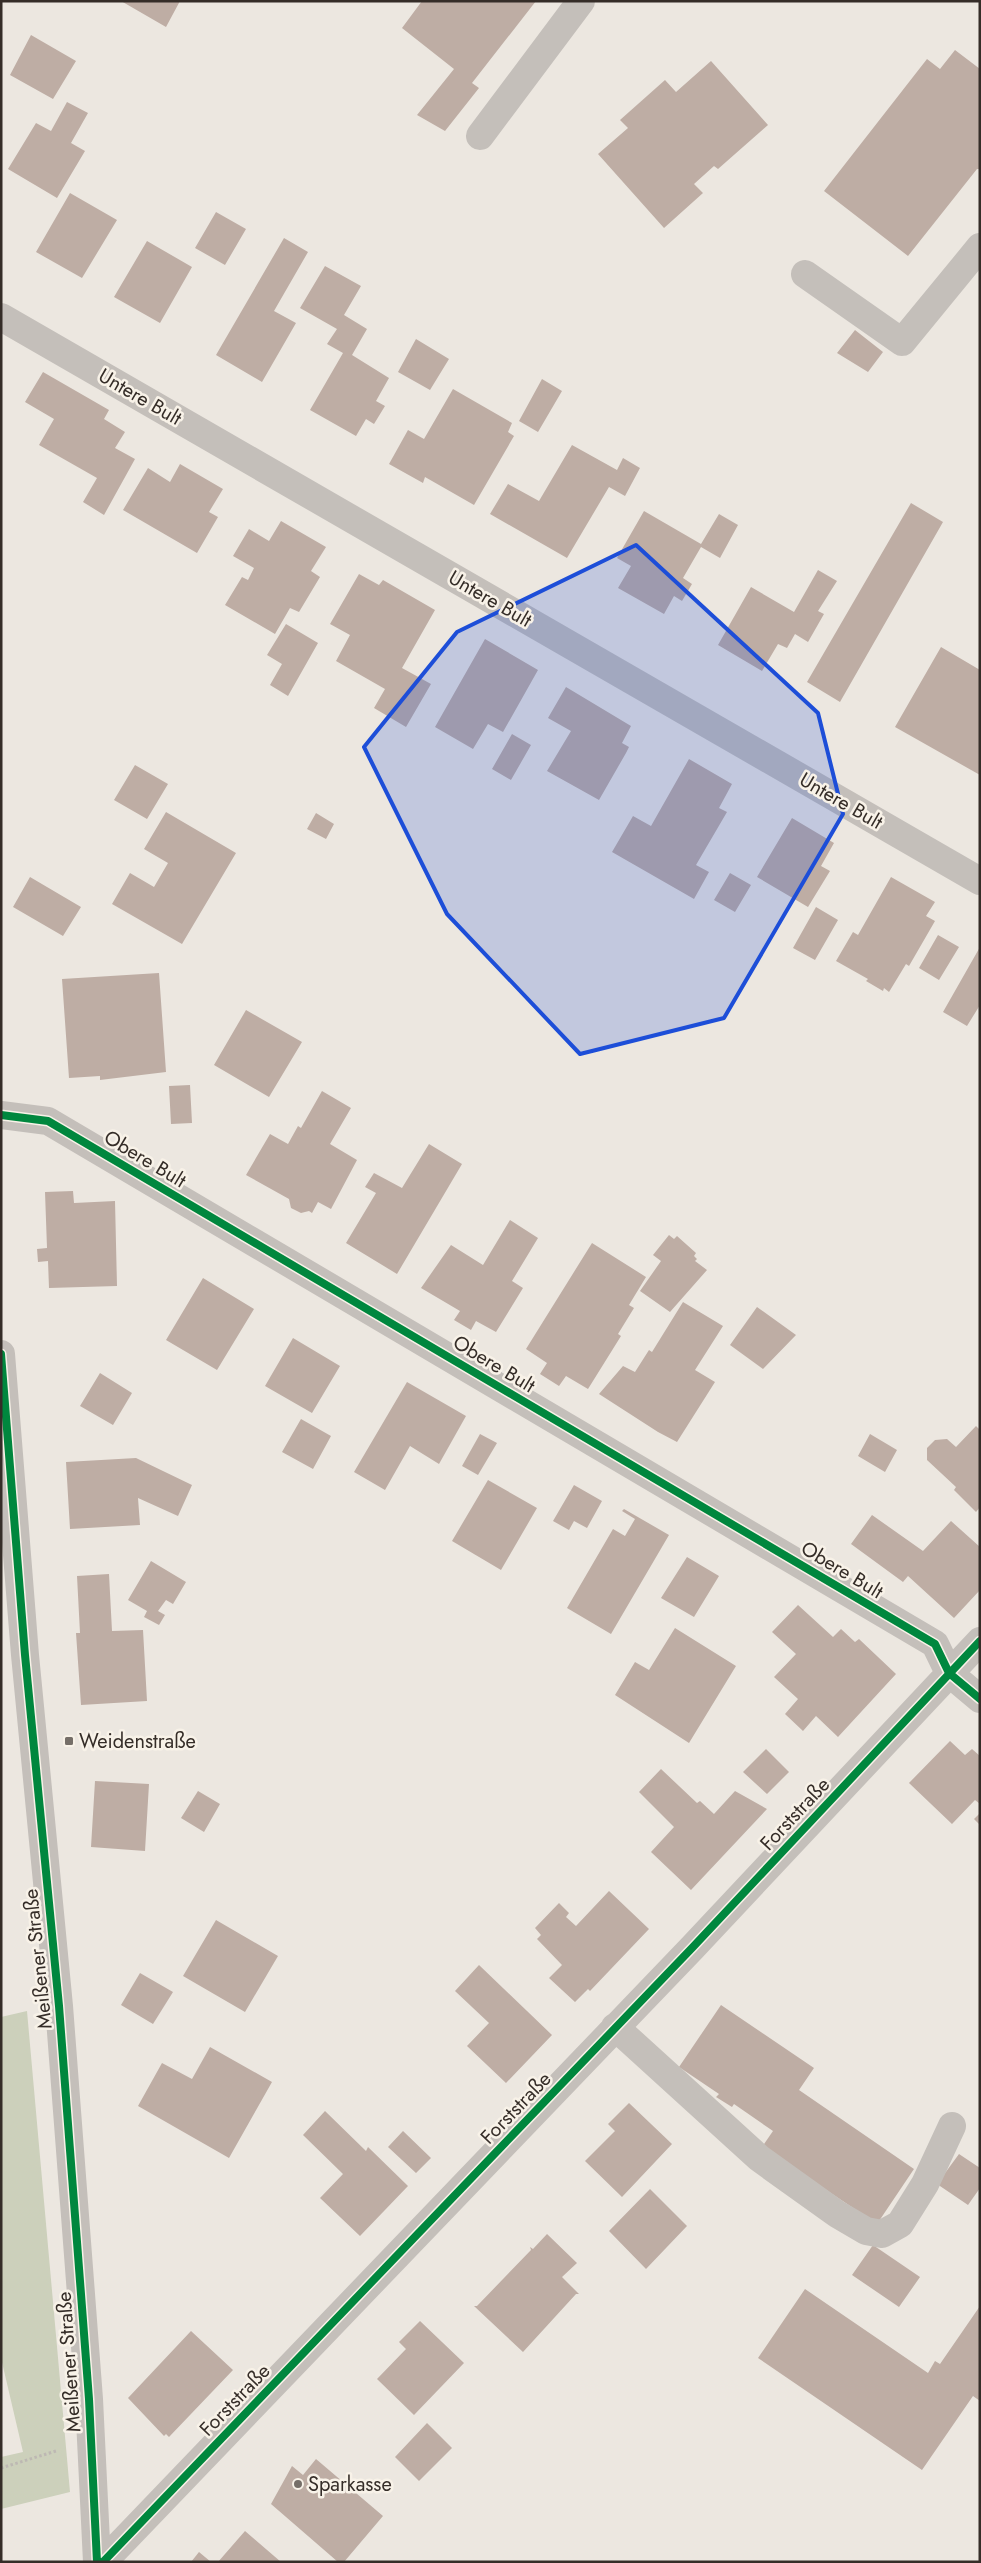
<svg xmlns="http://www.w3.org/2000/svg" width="981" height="2563" font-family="Jost,sans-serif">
	<rect width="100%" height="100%" fill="#ece7e0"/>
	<path fill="#ccd0bb" d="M27,2011L70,2492L1,2509V2457L23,2452L1,2358V2017Z"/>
	<path fill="#beada4" d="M121,1H180L166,27Z
		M422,1H536L472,83L479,88L445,131L417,115L454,69L402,28Z
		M31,35L76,61L53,99L10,75Z
		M955,50L980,69V169H977L908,256L824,191L927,59L940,69Z
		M711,61L768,125L718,169L714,166L694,184L703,193L664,228L598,154L628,128L620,120L665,80L676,92Z
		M67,102L88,113L71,143L85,151L57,198L8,169L36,123L51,131Z
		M70,193L117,220L82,278L36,252Z
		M216,212L246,229L225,265L195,248Z
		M284,238L308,252L274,311L296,323L262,382L216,355Z
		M147,241L192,267L160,323L114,297Z
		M325,266L361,286L344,315L367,329L352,355L389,378L376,401L385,406L374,424L366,419L356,436L310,410L343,353L327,344L337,329L300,308Z
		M855,330L883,352L868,372L837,353Z
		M416,339L449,359L430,390L398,372Z
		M43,372L109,410L104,419L125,432L115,448L135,459L104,515L83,502L97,478L39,445L54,419L25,402Z
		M542,379L562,391L538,432L519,421Z
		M453,389L512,423L508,432L514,436L474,505L425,477L423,483L389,464L408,430L424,439Z
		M572,445L617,470L623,458L640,468L625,496L609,487L567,558L490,514L508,484L539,501Z
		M180,464L223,489L209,512L218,517L197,553L123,510L148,468L170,482Z
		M911,503L943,522L840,702L807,682Z
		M644,511L701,544L719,514L738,525L720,558L701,547L683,578L692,584L682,601L674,596L664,614L618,588L631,566L617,558Z
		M281,521L326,547L311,571L320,577L299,612L290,608L275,634L225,605L242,577L248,580L254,568L233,556L249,529L269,541Z
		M818,570L837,581L818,611L824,614L808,642L795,634L787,648L778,644L762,671L718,645L751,587L794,612Z
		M359,574L379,585L383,580L435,610L402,668L431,684L406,727L374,708L385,689L336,661L350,635L330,624Z
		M286,624L318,643L288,696L270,685L282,664L267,655Z
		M485,639L538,670L503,732L488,724L473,749L435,727Z
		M941,647L980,670V775L895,727Z
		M566,687L631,726L622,743L629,747L626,753L599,800L547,771L571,731L548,718Z
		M512,734L531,745L511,780L492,769Z
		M689,759L732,784L719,808L727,812L696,865L709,872L694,899L612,852L633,816L651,826Z
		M135,765L168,784L147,819L114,800Z
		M166,812L236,853L182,944L112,904L130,873L154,887L168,863L144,849Z
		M316,813L334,824L326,839L307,829Z
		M792,818L834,843L821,866L830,871L808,907L757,877Z
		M730,873L751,885L735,912L714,900Z
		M30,877L81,907L63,936L13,907Z
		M891,877L935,902L926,916L935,921L909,966L906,964L889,992L884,988L883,991L866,981L868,979L836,961L853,932L858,935Z
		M816,907L838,920L815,960L793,948Z
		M938,935L959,947L939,980L919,968Z
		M980,947V1005L967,1026L943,1012Z
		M159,973L166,1072L100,1080V1076L69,1078L62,979Z
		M246,1010L302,1042L269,1097L214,1065Z
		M190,1085L192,1123L171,1124L169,1086Z
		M322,1091L351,1108L330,1144L357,1160L331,1209L318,1202L312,1213L309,1211L301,1213L291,1208L289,1199L246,1175L270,1134L288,1144L298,1126L301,1128Z
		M429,1144L462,1164L397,1274L346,1243L376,1193L365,1187L374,1173L402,1188Z
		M73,1191L74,1203L115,1201L117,1286L49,1288L48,1261L38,1262L37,1249L47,1248L45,1192Z
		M510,1220L538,1238L512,1281L523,1288L496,1332L476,1321L471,1330L454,1320L460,1311L421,1288L451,1245L483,1265Z
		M669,1235L674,1239L677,1236L696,1253L694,1256L697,1259L695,1261L707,1270L670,1312L640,1291L661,1261L653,1255Z
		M592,1243L646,1277L629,1305L634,1308L618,1334L621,1336L588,1389L566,1376L559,1386L540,1374L547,1363L526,1349Z
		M203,1278L254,1309L217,1370L166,1340Z
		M683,1302L723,1326L695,1370L715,1382L677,1442L658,1432L599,1394L623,1366L635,1372L649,1350L652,1352Z
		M757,1307L796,1335L763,1369L730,1345Z
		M293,1338L340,1366L312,1413L265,1386Z
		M100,1373L132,1393L113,1425L80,1406Z
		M407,1382L466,1416L439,1464L410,1446L385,1490L354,1472Z
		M301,1419L331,1436L313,1469L282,1452Z
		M976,1426L980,1430V1507L976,1512L954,1490L956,1487L927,1460V1448L935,1440L947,1439L956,1447Z
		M480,1434L497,1443L478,1475L462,1466Z
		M870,1434L897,1450L885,1472L858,1456Z
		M136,1458L192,1485L178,1516L138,1498L140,1525L70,1529L66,1462Z
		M488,1480L537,1508L501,1570L452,1541Z
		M574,1485L602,1501L587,1528L574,1521L569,1530L553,1521Z
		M624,1509L669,1535L611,1634L567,1608L613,1529L625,1536L635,1519L622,1511Z
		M872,1515L923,1551L951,1521L980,1547V1590L954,1618L908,1576L903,1582L851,1544Z
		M687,1557L719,1576L694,1617L661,1598Z
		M151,1561L186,1582L173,1604L166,1600L158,1611L165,1615L159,1625L144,1617L147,1611L128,1600Z
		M109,1574L112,1631L143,1630L147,1701L81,1705L76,1633H80L77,1576Z
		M798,1605L833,1637L841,1629L855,1642L859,1639L896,1674L838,1737L816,1716L803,1731L785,1714L798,1699L774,1677L796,1654L772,1632Z
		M675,1628L736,1666L689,1743L615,1695L635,1662L649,1670Z
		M950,1741L965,1755L972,1749L980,1756V1804L975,1800L952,1824L909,1783Z
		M766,1749L789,1772L767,1794L743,1772Z
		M661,1769L697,1803L700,1801L714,1814L735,1791L767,1809L691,1890L651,1852L674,1827L639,1792Z
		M95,1781L149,1784L145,1851L91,1847Z
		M198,1791L220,1804L204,1832L181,1818Z
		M980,1813V1825L974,1819Z
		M609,1891L649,1929L590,1991L588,1989L575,2002L549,1978L562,1965L537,1939L541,1935L535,1928L559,1903L569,1913L566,1917L576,1926Z
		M216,1920L278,1956L245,2012L183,1976Z
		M479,1965L552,2035L506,2083L467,2046L489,2023L455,1991Z
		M140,1973L173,1992L153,2024L121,2005Z
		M721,2005L814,2068L799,2090L914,2169L877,2224L762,2147L773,2131L734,2104L732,2107L716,2097L719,2094L679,2067Z
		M210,2047L272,2082L229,2158L138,2106L162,2063L192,2079Z
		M629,2103L672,2144L622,2197L585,2161L615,2131L608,2124Z
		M325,2111L366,2151L368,2147L408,2186L360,2236L320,2198L343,2174L303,2135Z
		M403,2131L431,2158L416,2173L388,2147Z
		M959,2154L980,2168V2188L968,2205L937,2184Z
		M650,2189L687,2226L646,2269L609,2231Z
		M547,2234L577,2263L562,2277L579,2294H576L523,2352L474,2306H477L531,2250L530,2247L533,2249Z
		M873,2245L920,2277L899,2307L852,2275Z
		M805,2289L928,2373L935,2361L940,2364L980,2306V2401L973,2396L922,2470L758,2358Z
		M420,2321L464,2363L414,2415L377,2379L406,2349L399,2342Z
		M191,2331L233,2370L169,2437L166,2434L164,2436L128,2398Z
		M427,2423L452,2448L419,2481L395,2457Z
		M316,2459L383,2516L344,2562H338L271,2504L292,2466L303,2475Z
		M245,2531L281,2562H218Z
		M199,2552L211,2562H191Z"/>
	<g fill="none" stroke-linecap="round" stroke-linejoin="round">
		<path stroke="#bdb8b3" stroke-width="3" stroke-dasharray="2.5 2.5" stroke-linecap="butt" d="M1,2468L56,2451"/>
		<path stroke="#c4bfba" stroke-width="28" d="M480,136L581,1
			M805,274L902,342L980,247
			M1,317L980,881
			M1,1115L48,1121L935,1644L949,1673L980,1699
			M1,1354L25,1655L59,2006L89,2399L97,2562
			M615,2027L759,2158L837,2214L866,2231L882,2234L900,2224L925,2184L952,2126
			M103,2562L692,1948L980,1641"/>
		<defs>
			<path id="cycleway" d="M1,1115L48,1121L935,1644L949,1673L980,1699
				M1,1354L25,1655L59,2006L89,2399L97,2562
				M103,2562L692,1948L980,1641"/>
		</defs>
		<use href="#cycleway" stroke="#f8f2e8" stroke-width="11"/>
		<use href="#cycleway" stroke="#00873e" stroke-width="8"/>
	</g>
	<path fill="#1d4ed8" fill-opacity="0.2" stroke="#1d4ed8" stroke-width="4" stroke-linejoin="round" d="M636,545L818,713L843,814L724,1018L580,1054L447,914L364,747L457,632Z"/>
	<g fill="#756e68" stroke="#f8f2e8" stroke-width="2">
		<rect x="64" y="1736" width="10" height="10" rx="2.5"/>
		<circle cx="298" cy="2484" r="5"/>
	</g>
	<g text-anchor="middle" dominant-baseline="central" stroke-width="5" stroke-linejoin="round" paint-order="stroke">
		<g font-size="20" fill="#352d28" stroke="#f8f2e8">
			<text transform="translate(140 397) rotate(30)">Untere Bult</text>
			<text transform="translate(490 599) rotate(30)">Untere Bult</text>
			<text transform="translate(841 801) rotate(30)">Untere Bult</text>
			<text transform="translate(145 1159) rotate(31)">Obere Bult</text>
			<text transform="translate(494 1364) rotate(31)">Obere Bult</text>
			<text transform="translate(842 1570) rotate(31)">Obere Bult</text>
			<text transform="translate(795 1814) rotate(-47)">Forststraße</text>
			<text transform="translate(38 1959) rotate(-96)">Meißener Straße</text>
			<text transform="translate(516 2108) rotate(-46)">Forststraße</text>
			<text transform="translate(69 2362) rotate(-94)">Meißener Straße</text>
			<text transform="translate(235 2400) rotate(-46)">Forststraße</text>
		</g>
		<g font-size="20" fill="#352d28" stroke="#f8f2e8" text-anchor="start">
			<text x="79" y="1741">Weidenstraße</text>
			<text x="308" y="2484">Sparkasse</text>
		</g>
	</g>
	<rect width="981" height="2563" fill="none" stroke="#352d28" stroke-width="5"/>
</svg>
